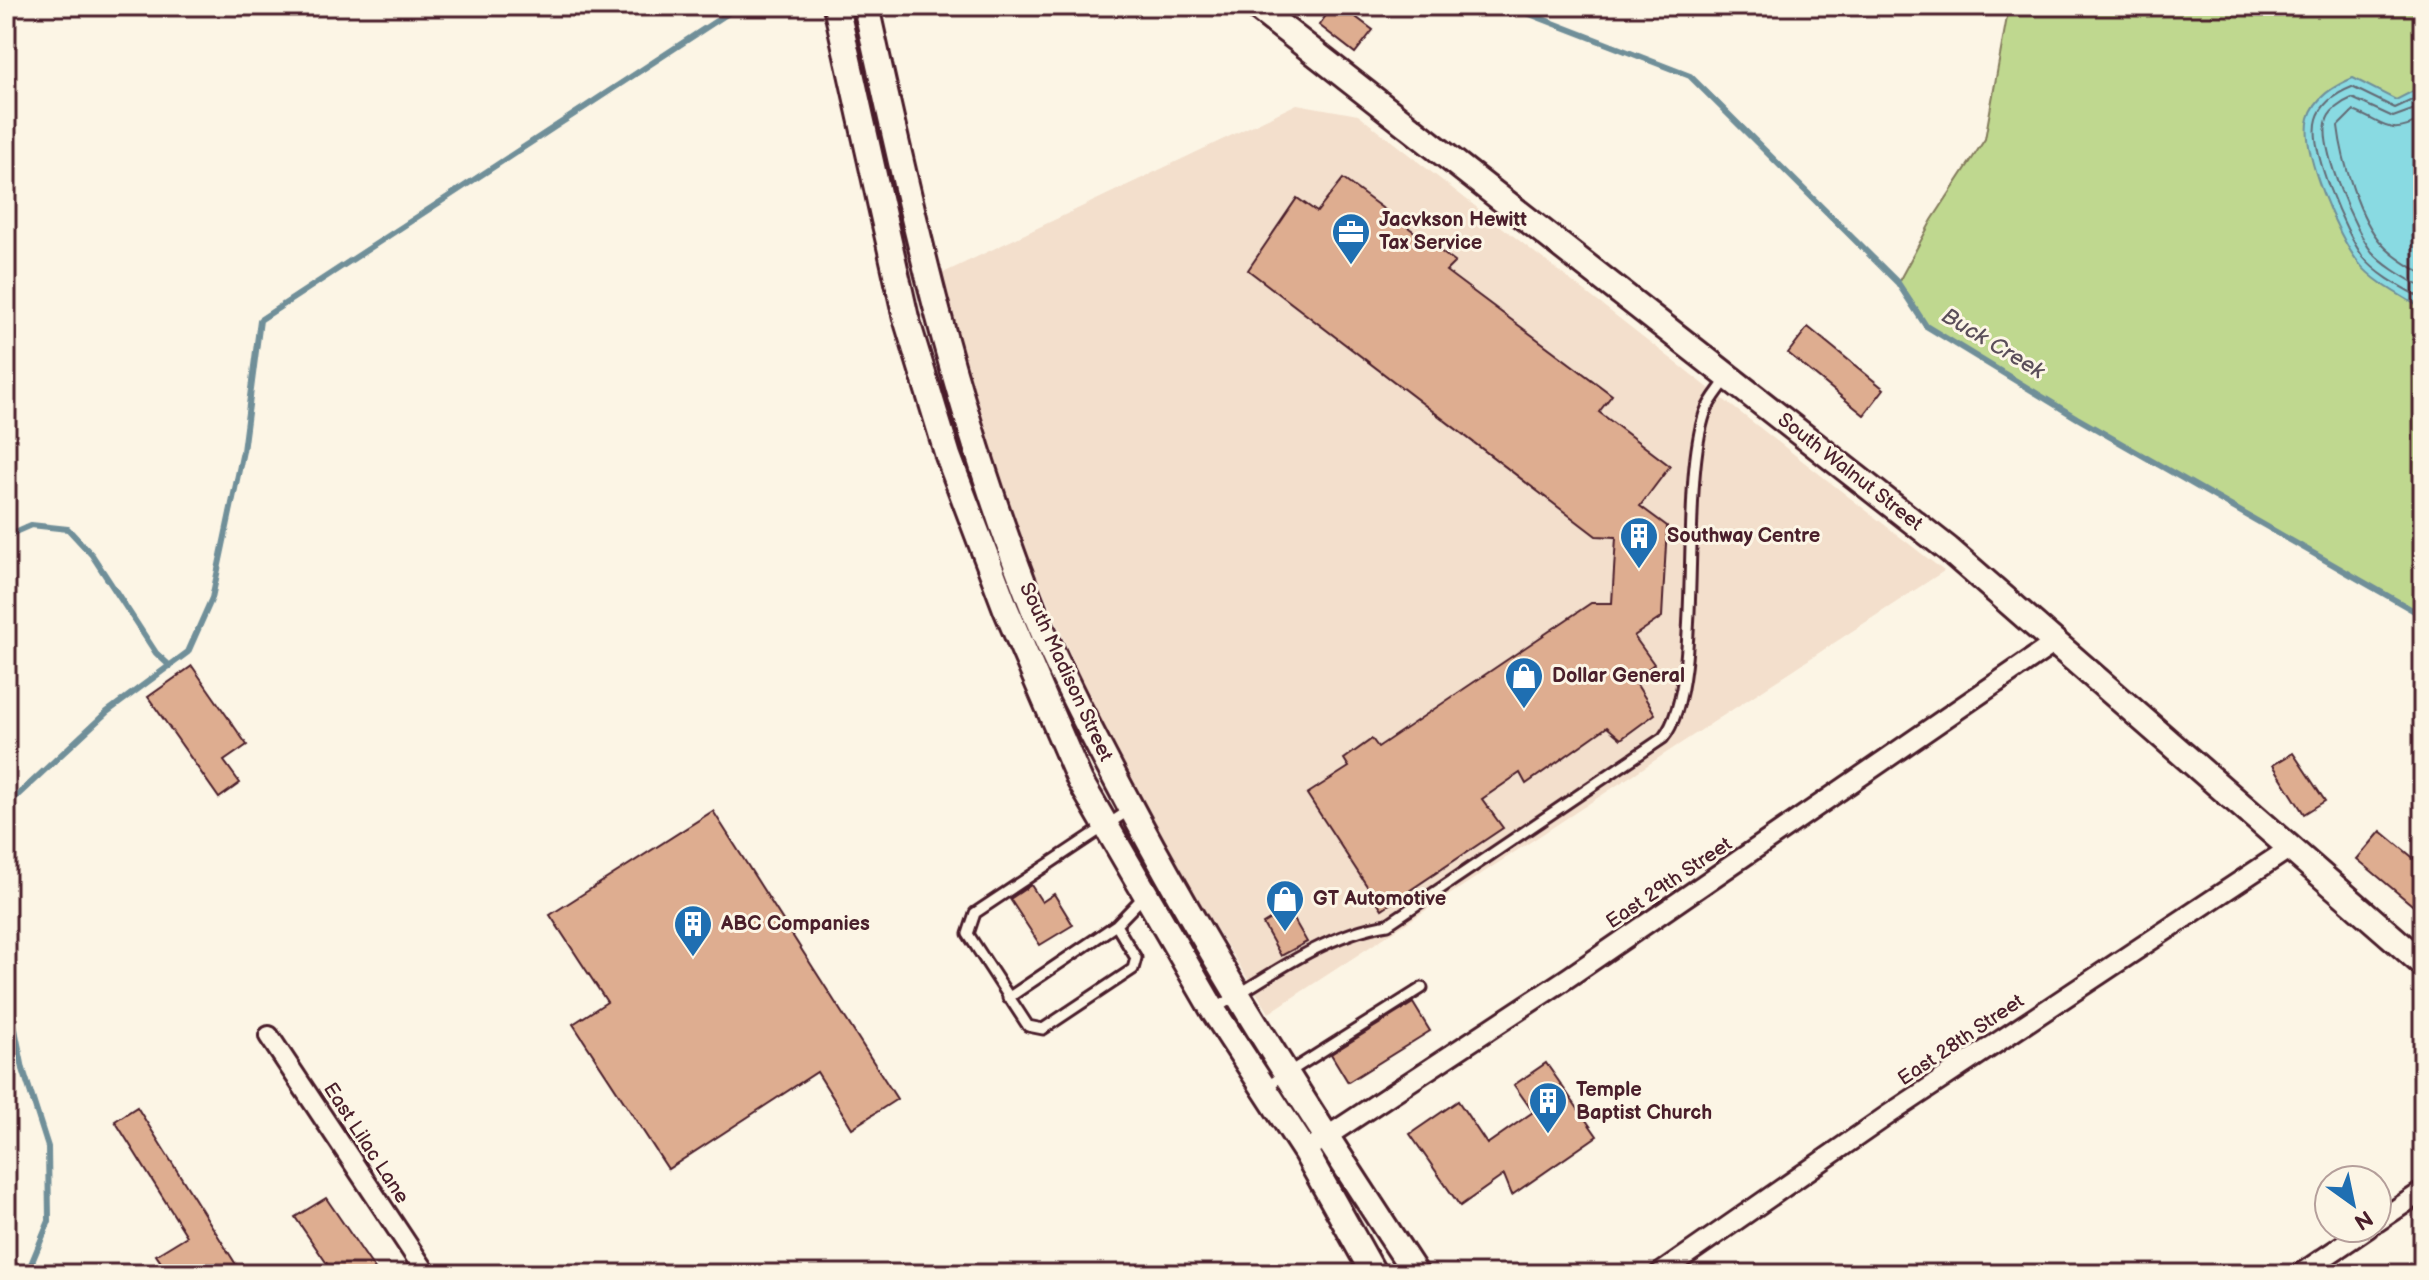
<svg xmlns="http://www.w3.org/2000/svg" width="2429" height="1280" font-family="'Balsamiq Sans',sans-serif">
	<rect width="100%" height="100%" fill="#fcf5e5"/>
	<filter id="ink" filterUnits="userSpaceOnUse"><feTurbulence type="fractalNoise" baseFrequency=".0125" numOctaves="2"/><feDisplacementMap in="SourceGraphic" scale="16" xChannelSelector="R" yChannelSelector="G"/><feConvolveMatrix kernelMatrix="1 2 1 2 8 2 1 2 1" color-interpolation-filters="sRGB"/></filter>
	<g filter="url(#ink)">
		<path fill="#f3dfcc" d="M1297,104L1358,115L1944,571L1269,1013L1164,845L1099,721L1016,528L939,275Z"/>
		<path fill="#bfd88f" stroke="#847c5d" stroke-width="2" d="M2009,6H2423V616L2091,427L1926,326L1898,283L1932,220L1985,139Z"/>
		<path fill="#89dae2" stroke="#708f99" stroke-width="2" d="M2353,78L2396,100L2423,86V309C2402,296 2373,282 2358,262C2338,236 2300,151 2309,118C2315,97 2334,86 2353,78Z"/>
		<g fill="none" stroke-linecap="round" stroke-linejoin="round">
			<path stroke="#636a74" stroke-width="2" d="M2423,95L2395,108L2352,87C2337,93 2322,102 2317,119C2308,149 2345,231 2363,257C2377,275 2403,288 2423,299
				M2423,106L2393,117L2352,98C2342,102 2328,111 2326,123C2321,152 2354,229 2372,252C2385,267 2406,278 2423,288
				M2423,119C2387,139 2385,122 2353,111L2338,126C2342,160 2359,219 2382,244C2392,256 2409,266 2423,274"/>
			<path stroke="#708f99" stroke-width="6" d="M1509,6L1690,76L1898,283L1926,326L2077,418L2423,616
				M6,536L31,525L68,529L92,555L156,653L170,666
				M6,806L107,712L188,652L212,598L243,451L260,320L739,6
				M6,984L23,1069L48,1147L49,1221L27,1274"/>
		</g>
		<path fill="#dead90" stroke="#4a1f2b" stroke-width="2" d="M1333,6H1341L1373,30L1355,53L1319,25Z
			M1343,179L1455,262L1446,271L1612,395L1599,412L1670,466L1640,506L1667,526L1662,617L1634,636L1654,664L1634,680L1655,714L1621,739L1607,727L1526,784L1520,773L1482,799L1503,828L1382,909L1307,794L1349,767L1344,759L1372,739L1378,747L1591,603H1612L1616,537L1596,536L1248,270L1297,198L1317,212Z
			M1808,327L1884,389L1864,415L1788,353Z
			M192,666L247,745L224,761L240,783L219,798L148,697Z
			M2293,753L2325,801L2304,814L2273,765Z
			M713,811L897,1099L852,1128L817,1072L668,1169L573,1024L607,1002L550,915Z
			M2381,831L2423,866V914L2357,859Z
			M1031,885L1042,902L1054,894L1073,925L1040,945L1010,899Z
			M1288,909L1307,942L1281,956L1263,924Z
			M1413,1003L1430,1031L1348,1082L1331,1054Z
			M1546,1063L1597,1136L1512,1195L1504,1175L1460,1206L1410,1134L1458,1101L1487,1144L1533,1112L1514,1085Z
			M137,1107L242,1274H169L156,1255L187,1236L115,1121Z
			M326,1198L378,1274H334L295,1217Z"/>
		<g fill="none" stroke-linecap="round" stroke-linejoin="round">
			<defs>
				<path id="lane" d="M1131,809L975,913L968,934L1028,1026L1043,1029L1133,969L1136,958L1116,925L1143,897
					M1008,998L1116,925
					M1215,1009C1269,976 1325,934 1388,924L1663,738C1706,687 1678,492 1705,413C1709,401 1721,388 1728,377
					M1264,1088L1422,988"/>
				<path id="street" d="M269,1036L427,1274
					M1317,1143L1569,977L2053,644
					M2377,1222L2423,1191
					M1659,1274L1888,1115L2290,848
					M2300,1274L2368,1228"/>
				<path id="secondary" d="M836,6L906,318L948,456L1006,609L1080,781L1213,1010L1305,1151L1374,1274
					M866,6C911,212 956,416 1035,613C1060,673 1091,732 1121,789C1209,957 1312,1116 1416,1274
					M1255,6L1948,549L2423,964"/>
			</defs>
			<use href="#lane" stroke="#4a1f2b" stroke-width="15"/>
			<use href="#street" stroke="#4a1f2b" stroke-width="24"/>
			<use href="#secondary" stroke="#4a1f2b" stroke-width="30"/>
			<use href="#lane" stroke="#fcf5e5" stroke-width="9"/>
			<use href="#street" stroke="#fcf5e5" stroke-width="18"/>
			<use href="#secondary" stroke="#fcf5e5" stroke-width="24"/>
		</g>
	</g>
	<defs>
		<symbol id="office-pin" viewBox="-11 -11 22 30"><path d="M0 17L-7.5 6A9.5 9.5 0 1 1 7.5 6Z" fill="#1f6fb2" stroke="#fcf5e5"/><path d="M-6-3h4V-5.5h4V-3h4V5H-6ZM-1-4.5V-3h2v-1.5ZM-6 0V1H6V0Z" fill="#fff"/></symbol>
		<symbol id="building-pin" viewBox="-11 -11 22 30"><path d="M0 17L-7.5 6A9.5 9.5 0 1 1 7.5 6Z" fill="#1f6fb2" stroke="#fcf5e5"/><path d="M-4-6H4V6H1V3H-1V6H-4ZM-2.5-4.3h1.7v1.8h-1.7ZM.8-4.3h1.7v1.8H.8ZM-2.5-1h1.7V.8h-1.7ZM.8-1h1.7V.8H.8Z" fill="#fff"/></symbol>
		<symbol id="shop-pin" viewBox="-11 -11 22 30"><path d="M0 17L-7.5 6A9.5 9.5 0 1 1 7.5 6Z" fill="#1f6fb2" stroke="#fcf5e5"/><path d="M-5-2.5h2.3a2.7 3.5 0 0 1 5.4 0H5L5.5 6h-11ZM-1.5-2.5h3a1.5 2.3 0 0 0-3 0Z" fill="#fff"/></symbol>
	</defs>
	<g fill-rule="evenodd">
		<use href="#office-pin" x="1329" y="210" width="44" height="60"/>
		<use href="#building-pin" x="1617" y="514" width="44" height="60"/>
		<use href="#shop-pin" x="1502" y="654" width="44" height="60"/>
		<use href="#shop-pin" x="1263" y="877" width="44" height="60"/>
		<use href="#building-pin" x="671" y="902" width="44" height="60"/>
		<use href="#building-pin" x="1526" y="1079" width="44" height="60"/>
	</g>
	<g text-anchor="middle" dominant-baseline="central" stroke-width="6" stroke-linejoin="round" paint-order="stroke">
		<g font-size="20" font-weight="bold" fill="#4a1f2b" stroke="#fcf5e5" text-anchor="start">
			<text x="1379" y="220">Jacvkson Hewitt<tspan x="1379" dy="23">Tax Service</tspan></text>
			<text x="1667" y="536">Southway Centre</text>
			<text x="1552" y="676">Dollar General</text>
			<text x="1313" y="899">GT Automotive</text>
			<text x="721" y="924">ABC Companies</text>
			<text x="1576" y="1090">Temple<tspan x="1576" dy="23">Baptist Church</tspan></text>
		</g>
		<g font-size="20" fill="#4a1f2b" stroke="#fcf5e5">
			<text transform="translate(1850 472) rotate(38)">South Walnut Street</text>
			<text transform="translate(1066 672) rotate(65)">South Madison Street</text>
			<text transform="translate(1669 883) rotate(-34)">East 29th Street</text>
			<text transform="translate(1961 1040) rotate(-34)">East 28th Street</text>
			<text transform="translate(366 1143) rotate(57)">East Lilac Lane</text>
		</g>
		<g font-size="22" font-style="italic" fill="#5a4e59" stroke="#fcf5e5">
			<text transform="translate(1993 344) rotate(31)">Buck Creek</text>
		</g>
	</g>
	<rect width="2429" height="1280" fill="none" stroke="#fcf5e5" stroke-width="32"/>
	<rect x="16" y="16" width="2397" height="1248" fill="none" stroke="#4a1f2b" stroke-width="3" filter="url(#ink)"/>
	<g transform="translate(2353 1204) rotate(147)"><circle r="38" fill="#fcf5e5" stroke="#b59f9b" stroke-width="2"/>
	<path d="M0-6L14 30L0 20L-14 30Z" fill="#1f6fb2"/>
	<text y="-12" font-size="22" font-weight="bold" text-anchor="middle" fill="#4a1f2b">N</text>
	</g>
</svg>
